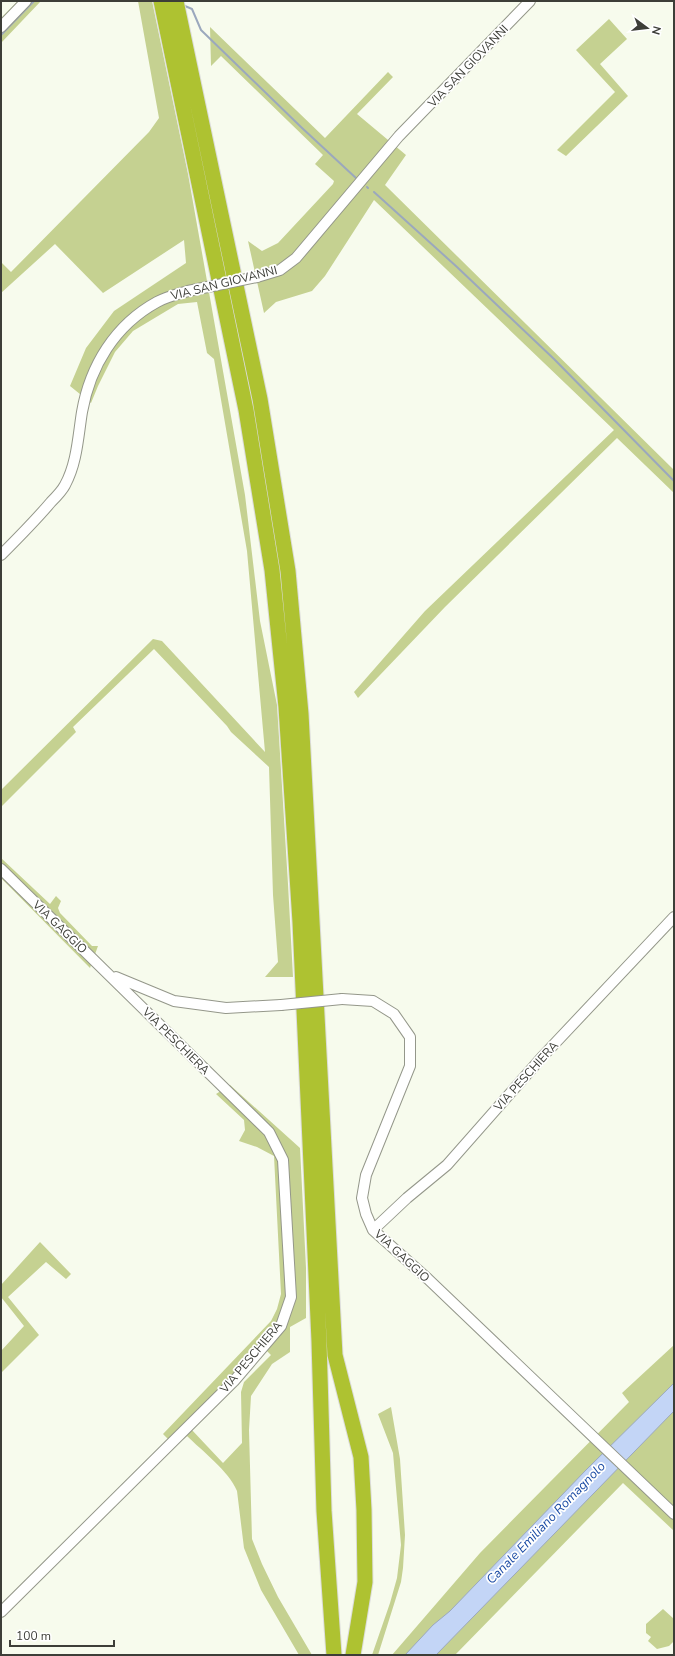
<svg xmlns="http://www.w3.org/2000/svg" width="675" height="1656" font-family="'Nunito Sans',sans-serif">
	<rect width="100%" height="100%" fill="#f7fbed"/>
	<path fill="#c5d191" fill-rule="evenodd" d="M18,1H41L1,43V18Z
		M138,1H152L188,174L245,495L260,621L277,705L288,884L293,977H265L278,962L273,895L269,767L231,732L227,726L154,649L73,727L76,732L1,807V790L153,639L162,641L265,752L247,551L214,359L207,353L197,302L178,304L133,331L115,352L98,386L91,403L70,386L86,348L114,311L186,263L184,240L103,293L55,244L1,293V262L11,272L149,132L159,118Z
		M609,19L627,39L600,64L628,96L566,156L557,150L615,92L576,50Z
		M210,27L325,138L388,72L393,77L357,114L406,155L385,185L674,470V493L617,438L445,607L358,698L354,692L425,611L614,430L374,200L325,276L312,291L276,302L264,313L248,241L262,251L278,243L333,184L334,181L315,164L323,155L221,56L211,66Z
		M1,858L50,904L56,896L61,901L58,908L60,913L92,946H98L90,968L1,878Z
		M230,1085L300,1148L306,1268V1318L290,1327V1352L272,1364L251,1396L249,1430L252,1539L262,1564L278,1597L312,1655H299L261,1590L244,1548L237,1491C229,1471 202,1451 187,1436L175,1446L163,1434L271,1321L277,1309L281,1294L274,1156L257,1147L239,1141L245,1130L244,1120L216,1094ZM265,1349L271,1355L244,1382L241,1392L242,1443L223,1463L191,1429Z
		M40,1242L71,1274L66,1279L46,1262L8,1297L39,1335L1,1373V1351L24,1326L1,1297V1285Z
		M674,1345V1531L623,1483L455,1655H392L480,1553L629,1402L622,1393Z
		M391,1407L400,1459L405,1535L403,1568L401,1582L378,1655H372L390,1603L397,1578L401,1545L393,1453L378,1414Z
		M663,1609L674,1619V1641L669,1646L657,1649L648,1641L651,1637L646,1633V1624Z"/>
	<path fill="#c3d5f6" stroke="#9ba8bd" d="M674,1383V1411L436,1655H405L433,1625L450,1611L586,1470Z"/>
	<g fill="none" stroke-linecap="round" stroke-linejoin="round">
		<path stroke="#9ba8bd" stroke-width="2" d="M185,6L192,9L201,30L301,127L357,179
			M1,35L34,1
			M367,187L368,188
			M374,192L457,267L554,359L674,481"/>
		<defs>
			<path id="minor" d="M1,27L26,1
				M257,277L280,270L296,258L399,136L530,1
				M1,555C18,538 35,521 51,502C56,497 62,491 65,485C77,463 78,437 82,412C90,366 115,325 157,302C166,297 178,294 188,291
				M1,869L269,1132L283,1160L291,1297L281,1326L234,1381L1,1612
				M116,977L174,1001L226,1008L281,1005
				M342,999L373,1001L394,1014L410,1037V1066L366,1175L362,1198L366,1214L373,1230L428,1279L674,1514
				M373,1230L407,1198L447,1165L543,1056L674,917"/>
			<path id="highway" d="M161,1L246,410L272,570L286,707L300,922L319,1341L324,1511L334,1655
				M176,1L260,399L288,571L301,714L335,1355L361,1457L364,1510L365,1582L353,1655"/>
		</defs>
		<use href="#minor" stroke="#94978a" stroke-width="12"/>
		<use href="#highway" stroke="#dcdcdb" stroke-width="17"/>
		<use href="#minor" stroke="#fff" stroke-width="10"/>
		<use href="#highway" stroke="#aec231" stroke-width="15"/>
		<defs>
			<path id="minor-bridge" d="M188,291L257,277
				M281,1005L342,999"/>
		</defs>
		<use href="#minor-bridge" stroke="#94978a" stroke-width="12" stroke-linecap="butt"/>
		<use href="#minor-bridge" stroke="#fff" stroke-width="10"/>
	</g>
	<g text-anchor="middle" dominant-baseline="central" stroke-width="3.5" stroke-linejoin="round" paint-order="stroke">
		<g font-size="12" fill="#3d3e38" stroke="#fff">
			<text transform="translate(468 66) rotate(-46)">VIA SAN GIOVANNI</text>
			<text transform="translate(224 283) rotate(-14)">VIA SAN GIOVANNI</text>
			<text transform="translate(60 927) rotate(44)">VIA GAGGIO</text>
			<text transform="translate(176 1041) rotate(45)">VIA PESCHIERA</text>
			<text transform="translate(526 1076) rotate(-48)">VIA PESCHIERA</text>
			<text transform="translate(402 1256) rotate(43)">VIA GAGGIO</text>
			<text transform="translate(251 1357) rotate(-50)">VIA PESCHIERA</text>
		</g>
		<g font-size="13" font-style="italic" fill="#1b4ba4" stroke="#fff">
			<text transform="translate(546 1523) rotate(-46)">Canale Emiliano Romagnolo</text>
		</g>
	</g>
	<rect width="675" height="1656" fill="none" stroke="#3d3e38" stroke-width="4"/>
	<g transform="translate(647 28) rotate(105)" stroke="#ffffff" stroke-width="3" paint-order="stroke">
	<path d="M0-3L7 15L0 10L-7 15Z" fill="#3d3e38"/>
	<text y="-6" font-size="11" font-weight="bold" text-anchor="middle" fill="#3d3e38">N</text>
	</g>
	<path d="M10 1640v6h104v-6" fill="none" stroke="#3d3e38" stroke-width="2"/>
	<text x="16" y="1640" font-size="12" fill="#3d3e38" stroke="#ffffff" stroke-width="3" paint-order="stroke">100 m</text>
</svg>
